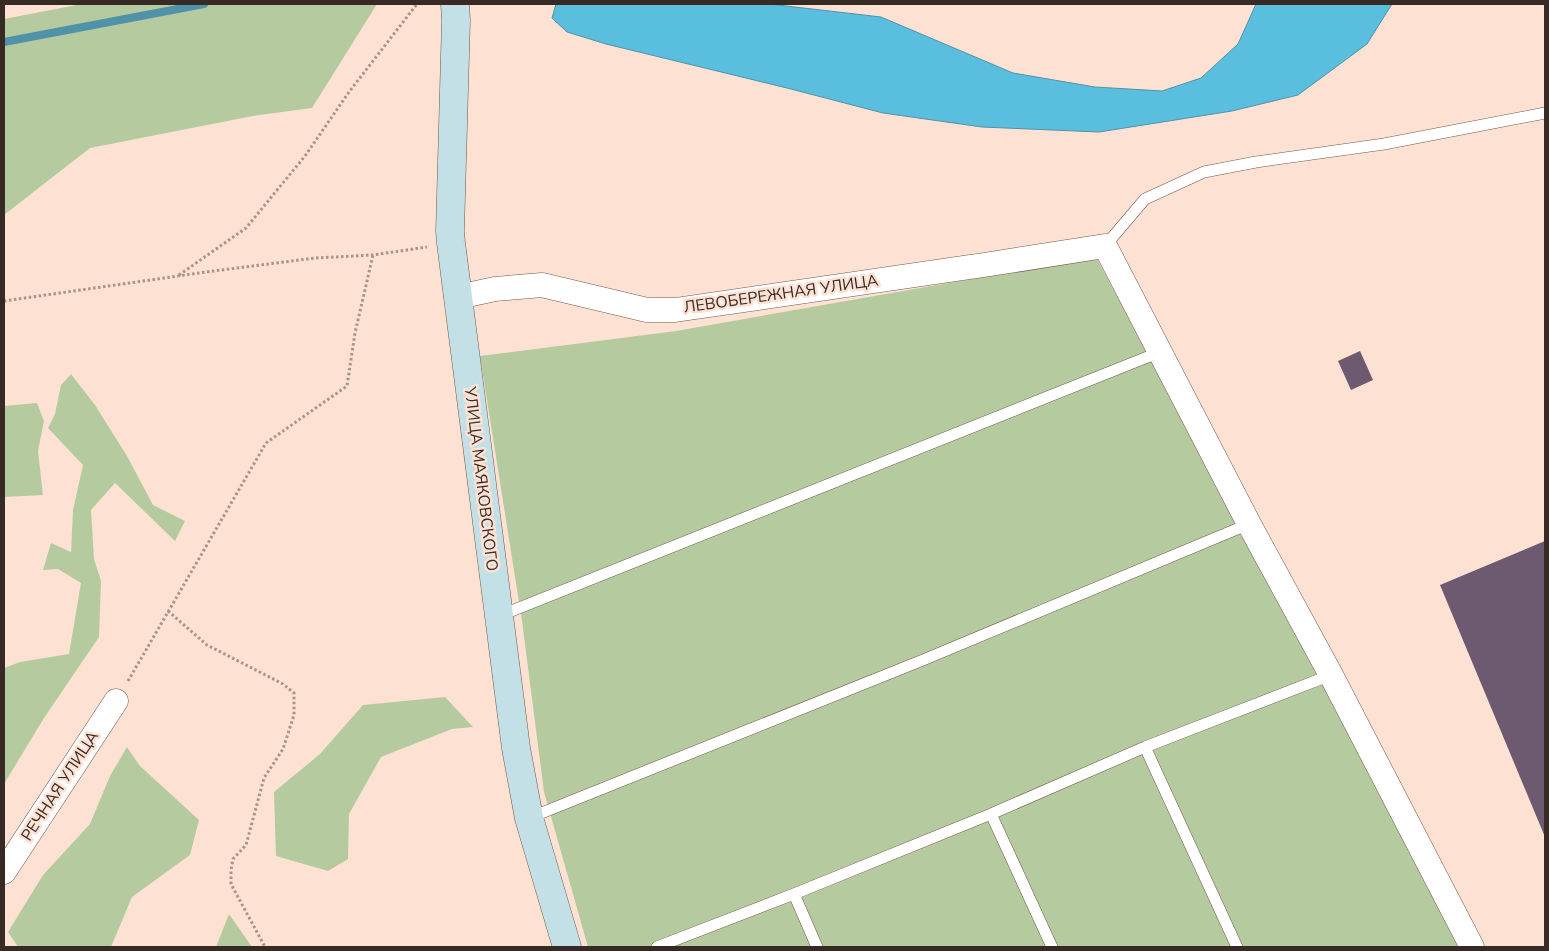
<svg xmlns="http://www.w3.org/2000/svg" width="1549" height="951" font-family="'Nunito Sans',sans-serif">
	<rect width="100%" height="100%" fill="#fde2d4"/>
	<path fill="#b5cb9f" d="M82,4H377L312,108L253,116L90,148L4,215V19Z
		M1096,257L1228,504L1462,947H588L544,792L522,621L480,356L676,331Z
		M71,374L95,405L127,456L153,505L185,521L175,541L115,483L91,510L94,559L101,581L99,637L44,718L4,784V668L20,662L69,654L81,583L58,569L43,570L51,543L71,552L73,510L83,465L48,428L55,414L61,385Z
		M37,403L44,421L38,451L43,495L4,497V406Z
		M445,697L473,727L452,729L381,757L349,814L348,859L328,871L276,856L274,792L320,754L363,705Z
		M127,747L140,766L199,820L190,855L132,897L111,947H18L8,932L43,875L90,824L110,776Z
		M229,914L252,947H216Z"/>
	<path fill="#5abfdf" stroke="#5092a7" d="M556,4H769L881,17L1013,73L1095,87L1162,91L1201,78L1238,44L1256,4H1392L1367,44L1298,95L1232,111L1099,132L982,127L883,113L787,88L606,44L567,32L552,18Z"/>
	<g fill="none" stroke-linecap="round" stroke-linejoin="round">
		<path stroke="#5092a7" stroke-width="8" d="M4,42L204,4"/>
	</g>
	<path fill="#6d5970" d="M1360,351L1373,380L1351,390L1338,361Z
		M1545,541V837L1440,585Z"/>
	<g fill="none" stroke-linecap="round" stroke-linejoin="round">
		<defs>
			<path id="lane" d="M1105,246L1145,199L1204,172L1256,162L1384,144L1545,113
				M499,616L1160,352
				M1145,747L1237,947
				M991,814L1052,947
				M529,818L923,660L1249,524
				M794,894L817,947
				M657,947L794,894L991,814L1145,747L1331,675"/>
			<path id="street" d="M458,297L495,289L542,285L647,310H675L984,265L1105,246L1249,524L1331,675L1472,947
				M4,872L116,701"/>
			<path id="secondary" d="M455,4L456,20L450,231L451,243L516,748L529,818L567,947"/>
		</defs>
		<use href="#lane" stroke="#735748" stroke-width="12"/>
		<use href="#street" stroke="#735748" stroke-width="25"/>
		<use href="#secondary" stroke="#735748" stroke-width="29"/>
		<path stroke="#a9948a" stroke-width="3" stroke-dasharray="2.5 2.5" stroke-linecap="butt" d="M179,275L246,228L305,156L349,92L417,4
			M4,301L206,272L315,258L373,255L427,247
			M168,611L207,645L283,684L294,693V715L283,749L264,778L246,845L233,859L231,870V884L265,947
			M128,681L266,443L347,386L355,333L373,255"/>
		<use href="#lane" stroke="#fff" stroke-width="11"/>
		<use href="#street" stroke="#fff" stroke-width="24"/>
		<use href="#secondary" stroke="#c2e0e5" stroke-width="28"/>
	</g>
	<g text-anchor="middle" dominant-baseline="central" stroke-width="5" stroke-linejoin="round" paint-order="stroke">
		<g font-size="16" fill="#372a24" stroke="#fde2d4">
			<text transform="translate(781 294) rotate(-8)">ЛЕВОБЕРЕЖНАЯ УЛИЦА</text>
			<text transform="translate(481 479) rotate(83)">УЛИЦА МАЯКОВСКОГО</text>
			<text transform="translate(60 786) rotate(-57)">РЕЧНАЯ УЛИЦА</text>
		</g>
	</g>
	<rect width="1549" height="951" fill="none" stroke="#372a24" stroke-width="10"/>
</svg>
